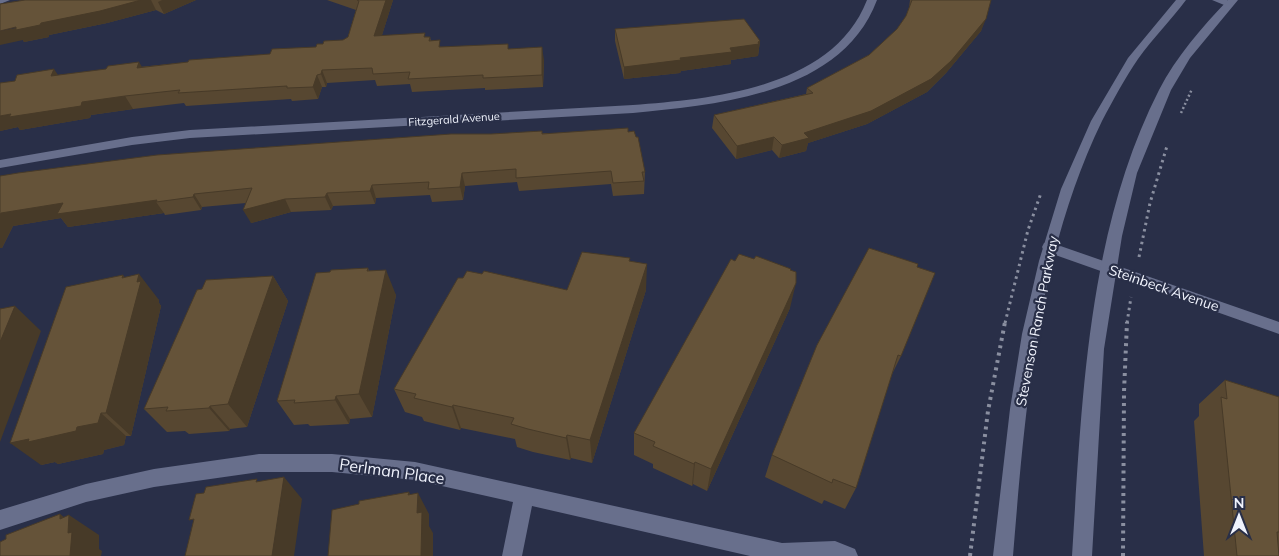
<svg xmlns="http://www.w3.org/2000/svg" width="1279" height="556" font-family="Mulish,sans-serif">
	<rect width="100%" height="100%" fill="#292f48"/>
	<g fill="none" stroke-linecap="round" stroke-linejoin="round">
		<path stroke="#8a8fa0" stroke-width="2.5" stroke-dasharray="2 2.5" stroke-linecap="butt" d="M1181,113L1192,89"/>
		<path stroke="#8a8fa0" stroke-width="3" stroke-dasharray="2.5 4" stroke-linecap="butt" d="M1139,257L1150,203L1167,146
			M1005,323L1028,230L1041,193
			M1127,323L1131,297"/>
		<path stroke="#8a8fa0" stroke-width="4" stroke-dasharray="3 4.5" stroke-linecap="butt" d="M970,556L988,411L1005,322
			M1123,556L1124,392L1127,322"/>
		<path fill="#686f8c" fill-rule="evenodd" d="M0,0H10L0,4Z
			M867,0H877C842,94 718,105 633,113L190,138L132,145L0,168V160L132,137L190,130L633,105C713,99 833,88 867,0Z
			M1212,0H1227L1234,4L1229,7Z
			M1049,242L1279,322V334L1044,251L1042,247L1044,243Z
			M259,454H332L415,462L782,543L835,541L855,549L858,556H750L532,506L522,556H502L513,502L415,480L332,472H259L154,487L86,502L0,530V510L86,484L154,469Z"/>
		<path fill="#686f8c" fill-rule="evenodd" d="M1176,0H1186C1171,20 1153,38 1138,59C1125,78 1113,100 1102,121C1037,255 1025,410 1013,556H993L1010,409L1022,334L1039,261L1061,189L1091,121L1128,58Z
			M1228,0H1238L1190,58L1171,90L1137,173L1122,236L1104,349L1092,556H1072C1082,400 1087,232 1159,90C1176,57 1202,27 1228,0Z"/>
	</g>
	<path fill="#574731" d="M25,0H196L164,14L156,10L107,23L49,35V37L24,42L23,40Z
		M327,0H393L382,35L430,37L431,41L441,47L509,49L544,60L543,87L485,90V88L412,92L410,84L377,86L375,80L327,83L326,87H322L318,99L292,101L291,99L186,106L184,103L133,109L91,115L90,118L20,130L18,127L0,131V83L58,75L270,54L316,47L323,44L343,40L348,37L356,10Z
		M910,0H991L981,31L946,73L927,92L867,124L808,143L806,151L779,158L772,150L736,159L712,128L714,115L806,94L807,88L869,55L897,29L906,16L909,8Z
		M615,29L760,41L758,56L731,60V64L681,71L680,73L624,79L615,41Z
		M628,132L645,172L644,194L613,196L611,184L519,191L517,182L465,186L463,200L432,202L430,195L376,198L375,204L333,206L331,210L291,212L251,223L246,203L202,207L201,210L165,215L164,213L68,227L61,218L13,226L2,248H0V176L491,134Z
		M630,258V261L646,290L592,463L571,458L570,460L533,452L517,447L515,439L461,428L460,430L424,421L422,417L405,412L394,389L567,290Z
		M754,259L791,270L790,308L707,491L693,484L692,486L653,468V464L634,455V433Z
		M917,267L901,356L891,376L856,488L845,509L824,500L822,504L765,477L772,455Z
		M368,268L369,271L396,295L372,417L350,419L349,424L310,426L308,424L294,425L277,401L330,272Z
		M273,276L288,301L247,427L230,429L229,431L189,434L185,431L167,432L144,409L202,289Z
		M125,277L159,300V303L161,306L131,436H126L124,445L104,450L103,454L58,464L55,462L41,465Z
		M1225,380L1279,397V556H1204L1194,421L1199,416V404Z"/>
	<path fill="#473a28" d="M141,0H151L156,10L107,23L49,35V37L24,42L23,40L0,45V31L41,23Z
		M162,0H196L164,14L158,2Z
		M386,0H393L378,48L374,36Z
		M986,19L981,31L946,73L927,92L867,124L808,143L806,151L779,158L782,145L804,133Z
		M760,41L758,56L731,60V64L681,71L680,73L624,79V67L680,58Z
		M542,47L544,60L543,87L542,75Z
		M139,62L147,75L137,68Z
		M54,69L62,81L51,76Z
		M322,70L327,83L326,87L321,74Z
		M317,75L322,87L318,99L313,87Z
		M125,96L133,109L91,115L90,118L20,130L18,127L0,131V116L82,102Z
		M774,137L772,150L736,159L737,146Z
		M462,173L465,186L463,200L460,187Z
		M372,185L376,198L375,204L370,191Z
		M327,193L333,206L331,210L325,197Z
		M194,194L202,207L201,210L193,197Z
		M285,199L291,212L251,223L243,210Z
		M157,200L156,202L164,213L68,227L61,218L13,226L2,248H0V215L1,213L63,203Z
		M647,264L646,290L592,463L590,440Z
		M386,270L396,295L372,417L359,394Z
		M139,274L159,300V303L161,306L131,436L106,413L122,278L123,275L138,293L137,282Z
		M273,276L288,301L247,427L228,404Z
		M796,283L790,308L707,491L711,469Z
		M15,306L41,331L0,442V308L10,318Z
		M336,396L350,419L349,424L335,400Z
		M453,405L461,428L460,430L452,407Z
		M210,406L230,429L229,431L209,408Z
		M101,413L126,436L124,445L104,450L103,454L58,464L55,462L41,465L10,443L77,427Z
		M567,435L571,458L570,460L566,438Z
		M695,462L693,484L692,486L694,464Z
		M284,477L302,499L294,556H272Z
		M409,492L418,508V493L429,514V526L433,533V556H421L408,495Z
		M60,514L69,521V515L99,535V549L102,551L101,556H70L68,533L60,519Z"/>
	<path fill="#655339" stroke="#473a28" d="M25,0H141L100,11L41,23L40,25L16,30V27L0,31V4Z
		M357,0H386L374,36L425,33L424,37H430L429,41L440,40L439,47L508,44V49L542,47V75L483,78V75L408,79L410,72L373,74L372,68L322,70L321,74L317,75L313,87L287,88V86L178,93L180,90L125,96L82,102L81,106L9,117L11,114L0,116V83L15,81L17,75L54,69L51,76L106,69L108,66L139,62L137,68L188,62L189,60L270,54L272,49L316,47L317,44H323L324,41L343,40L348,37L359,1Z
		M912,0H991L986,19L951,61L931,79L871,111L804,133L809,138L782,145L774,137L737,146L714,115L813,93L807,88L869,55L897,29L906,16Z
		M744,19L760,41L758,42L759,44L730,48L732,52L680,58L681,60L624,67L615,29Z
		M628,128V132L634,131L636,137H638L645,172H642L644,181L613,183L611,171L516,178V169L462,173L460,187L428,189L429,182L372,185L370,191L327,193L325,197L285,199L243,210L252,188L194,194L193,197L156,202L157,200L57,214L63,203L1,213L0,215V176L18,173L157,155L451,134H491L542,131V134Z
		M869,248L918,264L917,267L935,273L901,356L898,355L856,488L833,479L832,483L772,455L817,345Z
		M582,252L630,258L629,261L647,264L590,440L567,435L566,438L528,429L511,424L514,418L453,405L452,407L414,398L416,394L394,389L458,278H463L467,271L482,274L484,271L567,290Z
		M739,254L754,259L756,256L791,269L790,270L796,272V283L711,469L695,462L694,464L653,446L655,442L634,433L731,259L735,261Z
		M368,268L367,271L386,270L359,394L336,396L335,400L294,403L295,400L277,401L316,273L330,272L331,270Z
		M139,274L137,282L141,281L106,413H101L98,423L77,427L76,431L28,442L29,439L10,443L66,287L123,275L122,278Z
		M273,276L228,404L210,406L209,408L166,411L168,407L144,409L197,290L202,289L206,280Z
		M15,306L0,342V309Z
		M1225,380L1279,397V532H1277L1279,556H1237L1221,397L1227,399Z
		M284,477L272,556H185L194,519L189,520L196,494L204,493L206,487L257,479L256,482Z
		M409,492L408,495L418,493L417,513L422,512L421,556H328L332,510L359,504V501Z
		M60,514V519L69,515L68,533L72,532L70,556H0V542L6,539V535Z"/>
	<g text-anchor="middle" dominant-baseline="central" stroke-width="4.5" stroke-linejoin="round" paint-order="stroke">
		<g font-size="11" fill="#f0f3fd" stroke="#292f48">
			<text transform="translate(454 119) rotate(-4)">Fitzgerald Avenue</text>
		</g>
		<g font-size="14" fill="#f0f3fd" stroke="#292f48">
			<text transform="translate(1164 288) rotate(19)">Steinbeck Avenue</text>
			<text transform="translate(1037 321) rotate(-79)">Stevenson Ranch Parkway</text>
		</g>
		<g font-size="16" fill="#f0f3fd" stroke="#292f48">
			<text transform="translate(392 471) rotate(8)">Perlman Place</text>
		</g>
	</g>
	<g transform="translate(1239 516)" stroke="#292f48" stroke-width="4" paint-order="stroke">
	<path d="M0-4L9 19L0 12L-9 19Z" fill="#f0f3fd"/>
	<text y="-8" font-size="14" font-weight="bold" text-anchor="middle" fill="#f0f3fd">N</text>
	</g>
</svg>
